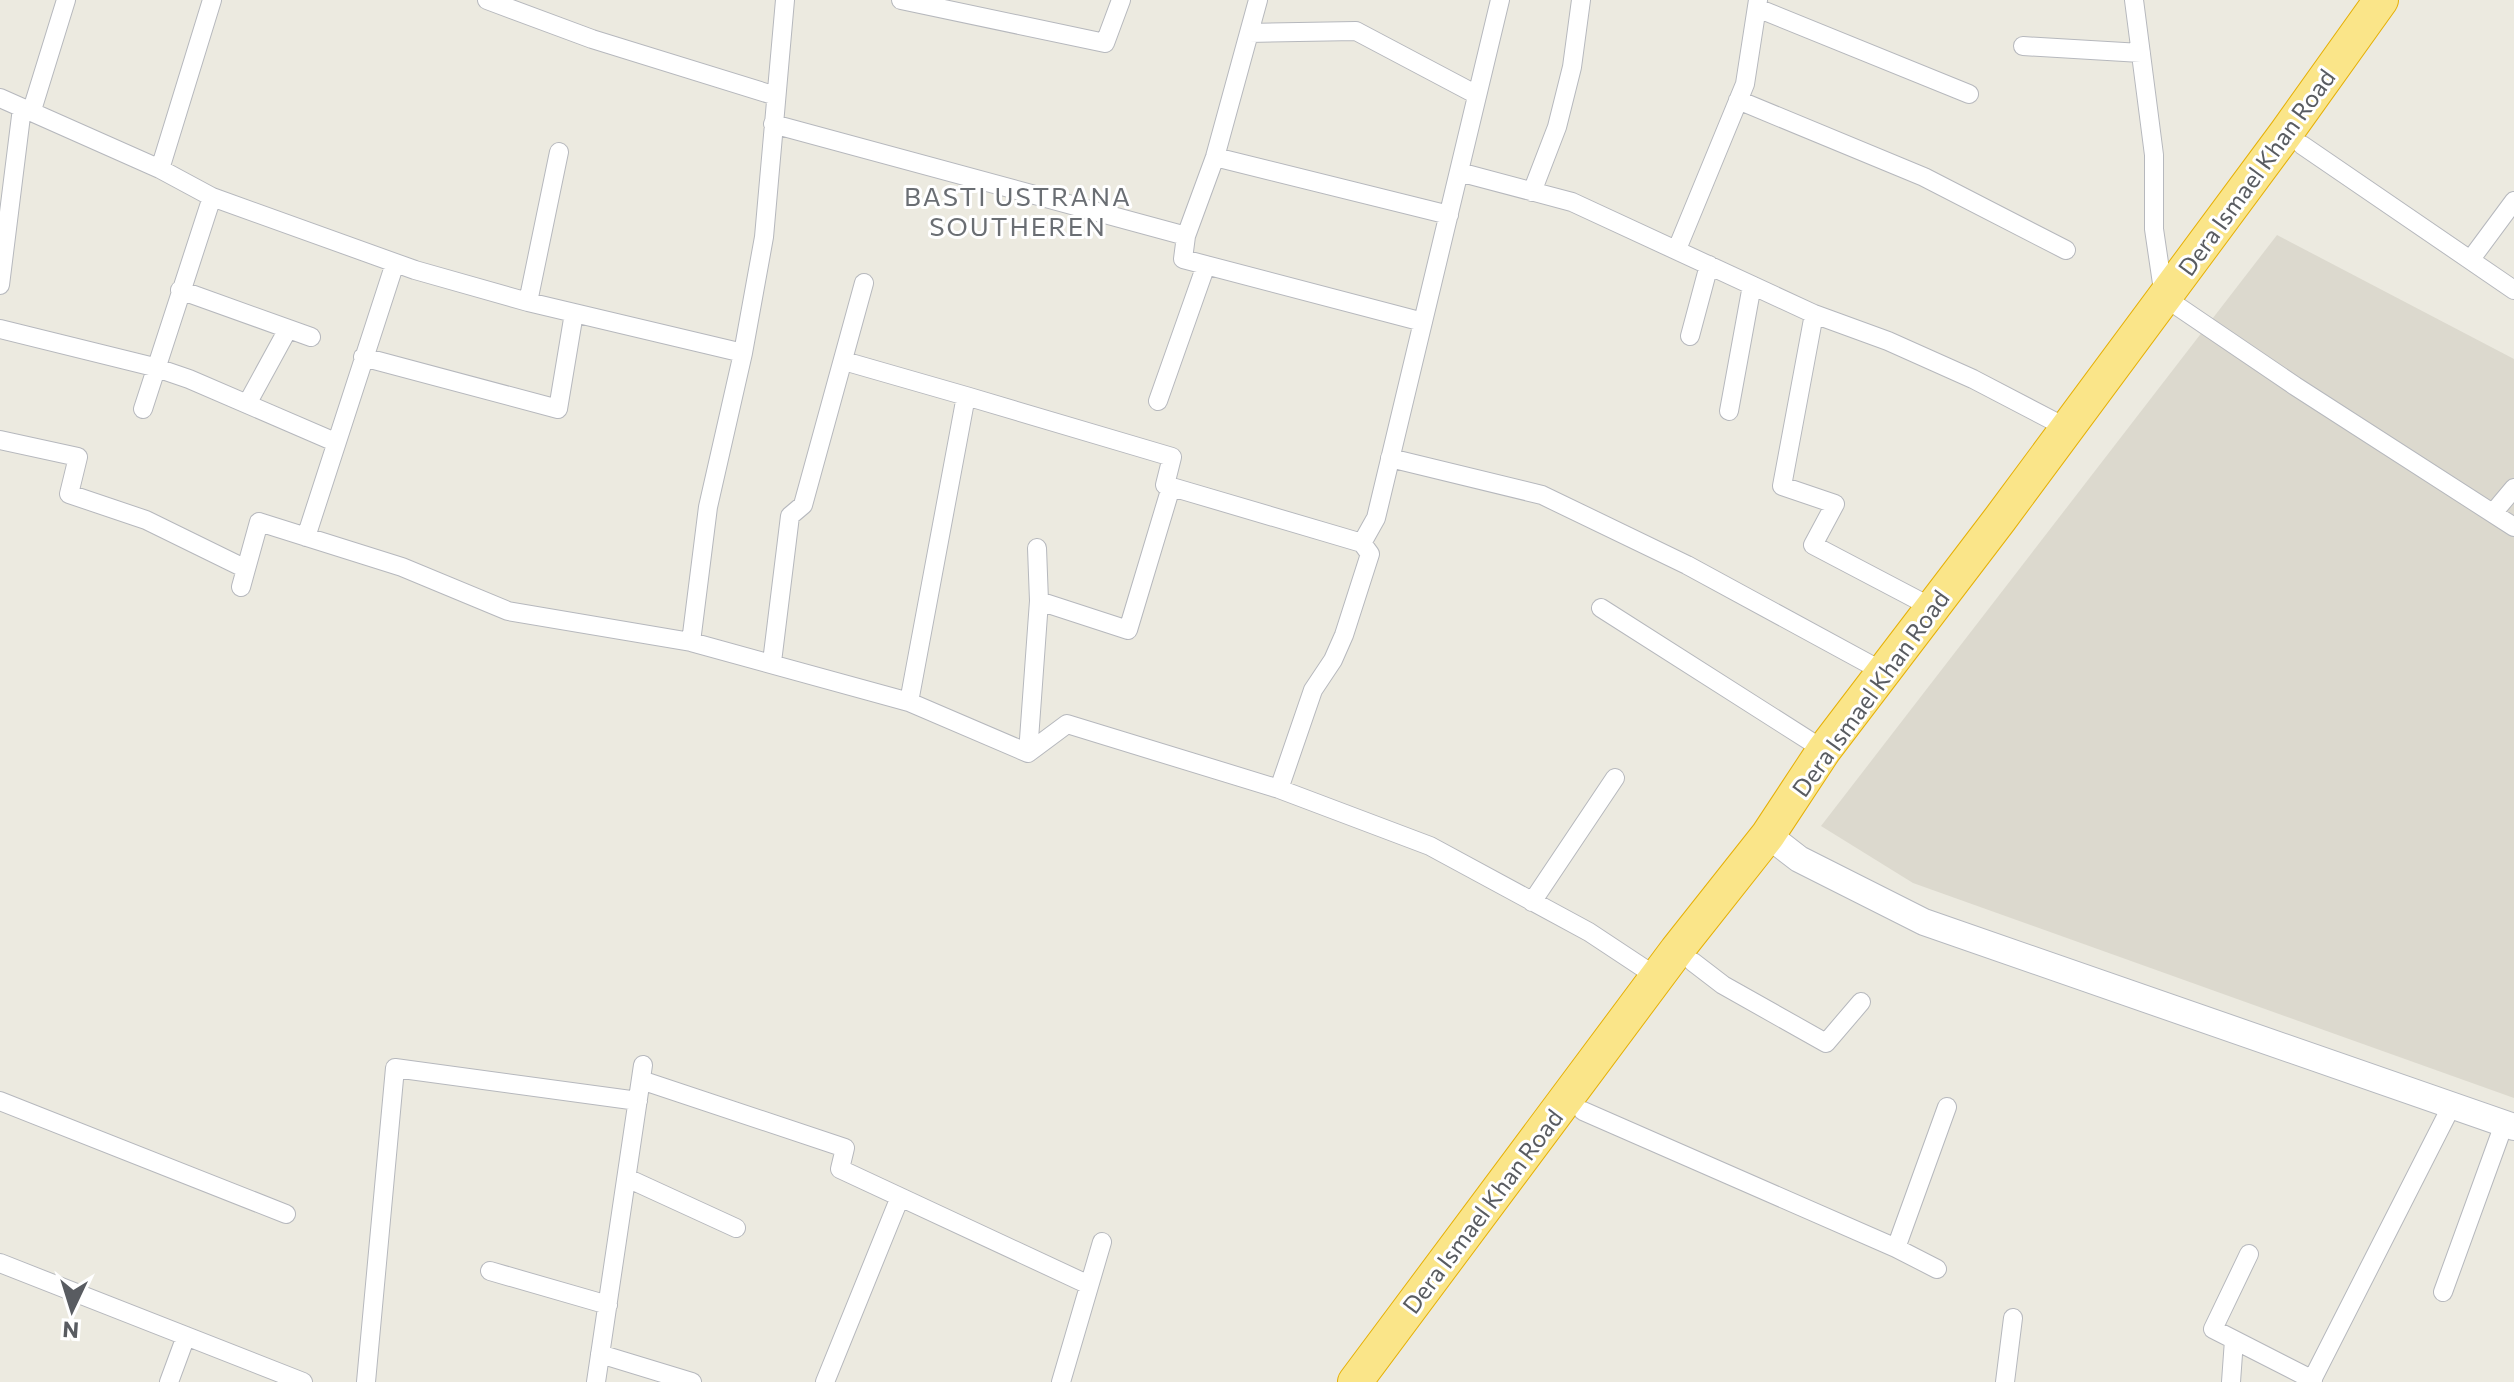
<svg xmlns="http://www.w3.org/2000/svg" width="2514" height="1382" font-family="Commissioner,sans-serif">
	<rect width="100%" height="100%" fill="#eceae0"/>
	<path fill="#dcd9ce" d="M2277,235L2514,359V1098L1913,883L1821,826Z"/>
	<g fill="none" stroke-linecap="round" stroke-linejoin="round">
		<defs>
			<path id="street" d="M487,0L592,39L776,96
				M901,0L1105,43L1121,0
				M1258,0L1215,157L1186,236L1183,259L1423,322
				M2134,0L2154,155V229L2164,297L2295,386L2514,527
				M1757,8L1969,94
				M1249,33L1356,31L1477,95
				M2023,46L2141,53
				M0,98L160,169L212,197L415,270L528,302L743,353
				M1738,100L1924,177L2066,250
				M32,110L66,0
				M773,124L1186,236
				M2302,145L2514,290
				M1215,157L1449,215
				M160,169L212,0
				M1459,172L1572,202L1814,314L1888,341L1973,379L2065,427
				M1532,192L1557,127L1572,67L1581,0
				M1677,249L1745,84L1758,0
				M2471,259L2514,201
				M0,285L22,108
				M180,290L311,337
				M528,302L559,152
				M1814,314L1782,486L1835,504L1813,545L1931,607
				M0,329L154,367L189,379L335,442
				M1690,336L1709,265
				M363,357L558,409L574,313
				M844,361L966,396L909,702
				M966,396L1172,457L1165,485L1362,543
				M1158,401L1206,265
				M247,404L288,329
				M143,409L212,197
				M1729,411L1752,285
				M0,440L78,457L69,494L146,520L246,569
				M1390,458L1542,495L1687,565L1882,671
				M2493,513L2514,488
				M306,537L395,263
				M241,587L259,522L402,567L508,611L691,642L708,507L743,353L764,237L785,0
				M1039,601L1128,630L1171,487
				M1601,608L1824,750
				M691,642L909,702L1028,753L1067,724L1279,789L1313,690L1333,660L1344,635L1370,554L1362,543L1376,518L1500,0
				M772,662L790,516L803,505L864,283
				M1028,753L1039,601L1037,548
				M1279,789L1430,846L1589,932L1657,977
				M1532,902L1615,778
				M1693,962L1723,985L1826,1043L1861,1002
				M641,1080L845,1148L840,1169L1089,1285
				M0,1101L286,1214
				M1583,1111L1896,1248L1937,1269
				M627,1178L736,1228
				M1896,1248L1947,1107
				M2249,1254L2213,1329L2313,1380
				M0,1263L303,1382
				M490,1271L608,1305
				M2443,1292L2504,1124
				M600,1354L692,1382
				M169,1382L186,1336
				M366,1382L395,1068L638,1101
				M596,1382L643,1065
				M825,1382L900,1197
				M1061,1382L1102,1242
				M2005,1382L2013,1318
				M2231,1382L2234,1340
				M2311,1382L2452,1105"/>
			<path id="secondary" d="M1768,835L1799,859L1924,922L2514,1127"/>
			<path id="highway" d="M1355,1382L1677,950L1768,835L1824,750L2000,519L2286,133L2381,0"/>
		</defs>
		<use href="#street" stroke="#b6b8bd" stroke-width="20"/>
		<use href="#secondary" stroke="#b6b9bf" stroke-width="28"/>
		<use href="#highway" stroke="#e6b006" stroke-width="36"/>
		<use href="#street" stroke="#fff" stroke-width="18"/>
		<use href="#secondary" stroke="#fff" stroke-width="26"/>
		<use href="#highway" stroke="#fae589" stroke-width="34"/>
	</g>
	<g text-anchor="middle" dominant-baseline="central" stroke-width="6" stroke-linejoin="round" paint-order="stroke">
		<g font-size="24" fill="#595c61" stroke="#fff">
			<text transform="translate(2256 172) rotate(-54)">Dera Ismael Khan Road</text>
			<text transform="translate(1870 693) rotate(-54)">Dera Ismael Khan Road</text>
			<text transform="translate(1482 1211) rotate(-53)">Dera Ismael Khan Road</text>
		</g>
		<g font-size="26" letter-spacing="2" fill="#6a6e73" stroke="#fff">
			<text x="1018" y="195">BASTI USTRANA<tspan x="1018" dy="30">SOUTHEREN</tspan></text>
		</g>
	</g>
	<g transform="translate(72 1310) rotate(184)" stroke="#ffffff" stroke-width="6" paint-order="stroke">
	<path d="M0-6L14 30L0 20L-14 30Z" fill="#595c61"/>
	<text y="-12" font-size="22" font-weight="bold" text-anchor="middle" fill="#595c61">N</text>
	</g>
</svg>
